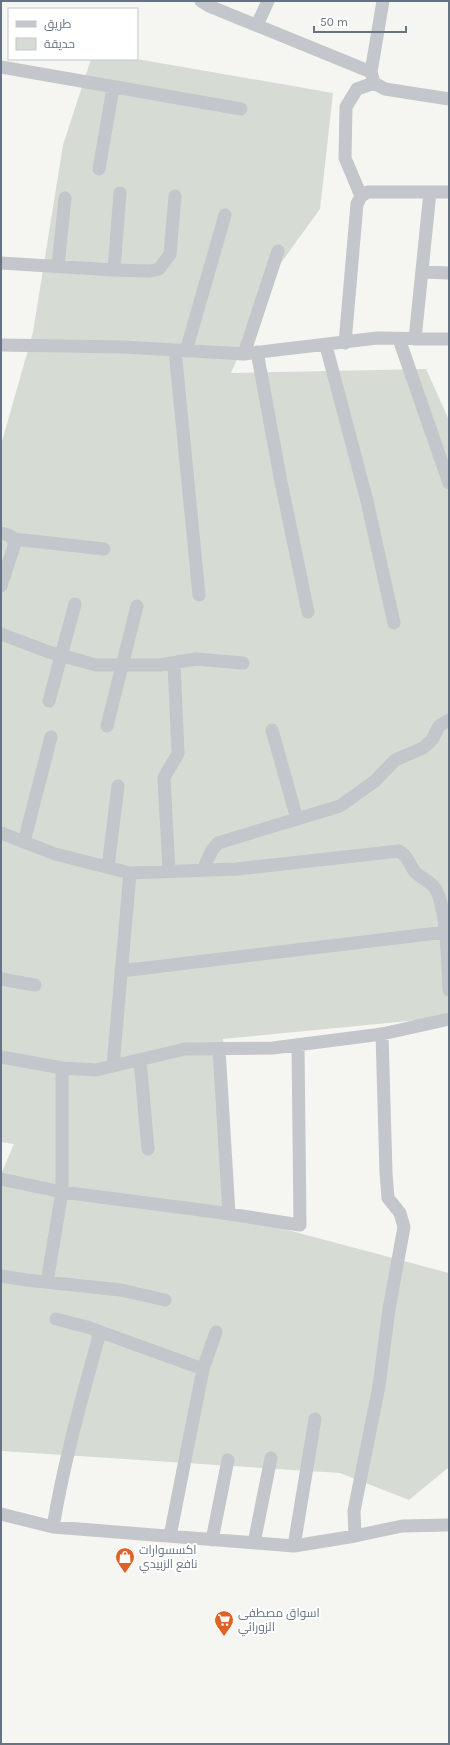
<svg xmlns="http://www.w3.org/2000/svg" width="450" height="1745" font-family="Karla,Cairo,sans-serif">
	<rect width="100%" height="100%" fill="#f5f6f2"/>
	<path fill="#d6dcd3" d="M91,59H137L333,93L320,209L275,271L231,373L426,369L449,420V1017L223,1039L231,1215L449,1273V1467L409,1500L340,1473L1,1451V1174L14,1144L1,1142V445L33,332L63,145Z"/>
	<g fill="none" stroke-linecap="round" stroke-linejoin="round">
		<path stroke="#c3c6ca" stroke-width="13" d="M201,1L209,6L371,72
			M383,1L371,72L374,83L385,89L449,99
			M257,25L268,1
			M1,67L241,109
			M99,169L113,88
			M361,196L345,158L346,107L357,89L374,83
			M1,263L114,270L150,271L159,269L170,254L175,196
			M58,266L65,198
			M114,270L120,193
			M422,272L449,273
			M399,339L449,483
			M415,339L430,192
			M345,343L357,204L361,196L368,192H449
			M1,345L124,347L244,354L377,338L449,339
			M326,346L367,501L394,623
			M175,350L199,595
			M186,351L225,215
			M257,352L281,482L308,612
			M244,354L278,251
			M1,533L8,535L14,539V546L1,586
			M14,539L104,549
			M1,634L49,652L96,665H160L196,659L243,663
			M49,701L75,604
			M107,726L137,606
			M272,730L297,819
			M1,833L55,854L130,873L237,869L399,851C408,856 409,864 415,872C421,878 429,881 434,887C447,902 448,968 449,990
			M24,842L51,737
			M108,867L118,786
			M203,870L212,850L218,843L340,806L375,781L395,760L423,748L432,740L439,726L449,720
			M169,871L164,778C168,769 174,762 178,753L174,663
			M121,971L446,932
			M1,979L35,985
			M219,1049L229,1214
			M1,1057L62,1068L96,1070L185,1049L273,1048L382,1034L449,1019
			M140,1060L148,1149
			M113,1066L130,873
			M1,1179L62,1192L216,1212L300,1225L298,1045
			M1,1276L26,1280L121,1290L165,1300
			M47,1282L62,1192V1068
			M56,1319L87,1327L203,1369
			M1,1514L53,1527L294,1546L355,1536L402,1526L449,1525
			M53,1527C64,1461 82,1397 100,1332
			M170,1536L203,1369L216,1332
			M355,1536L354,1511L379,1386L389,1309L404,1227L400,1213L388,1198L386,1173L382,1034
			M212,1540L228,1460
			M254,1543L271,1458
			M294,1546L315,1419"/>
	</g>
	<defs>
		<symbol id="shop-pin" viewBox="-11 -11 22 30"><path d="M0 17L-7.5 6A9.5 9.5 0 1 1 7.5 6Z" fill="#e16226" stroke="#fff"/><path d="M-5-2.5h2.3a2.7 3.5 0 0 1 5.4 0H5L5.5 6h-11ZM-1.5-2.5h3a1.5 2.3 0 0 0-3 0Z" fill="#fff"/></symbol>
		<symbol id="supermarket-pin" viewBox="-11 -11 22 30"><path d="M0 17L-7.5 6A9.5 9.5 0 1 1 7.5 6Z" fill="#e16226" stroke="#fff"/><path d="M-6-5.5h2.5l.6 2H6L4.5 2H-2.5L-4.4-4H-6ZM-1.5 3.2a1.3 1.3 0 1 0 .1 0ZM3 3.2a1.3 1.3 0 1 0 .1 0Z" fill="#fff"/></symbol>
	</defs>
	<g fill-rule="evenodd">
		<use href="#shop-pin" x="114" y="1546" width="22" height="30"/>
		<use href="#supermarket-pin" x="213" y="1609" width="22" height="30"/>
	</g>
	<g text-anchor="middle" dominant-baseline="central" stroke-width="4" stroke-linejoin="round" paint-order="stroke">
		<g font-size="12" fill="#657383" stroke="#fff" text-anchor="start">
			<text x="139" y="1550">اكسسوارات<tspan x="139" dy="14">نافع الزبيدي</tspan></text>
			<text x="238" y="1613">اسواق مصطفى<tspan x="238" dy="14">الزورائي</tspan></text>
		</g>
	</g>
	<rect width="450" height="1745" fill="none" stroke="#657383" stroke-width="4"/>
	<rect x="8" y="8" width="130" height="52" fill="#ffffff" stroke="#c1c7cd"/>
	<rect x="16" y="21" width="20" height="6" fill="#c3c6ca" stroke="#c1c7cd"/>
	<text x="44" y="28" font-size="12" fill="#657383">طريق</text>
	<rect x="16" y="38" width="20" height="12" fill="#d6dcd3" stroke="#c1c7cd"/>
	<text x="44" y="48" font-size="12" fill="#657383">حديقة</text>
	<path d="M314 26v6h92v-6" fill="none" stroke="#657383" stroke-width="2"/>
	<text x="320" y="26" font-size="12" fill="#657383" stroke="#ffffff" stroke-width="3" paint-order="stroke">50 m</text>
</svg>
